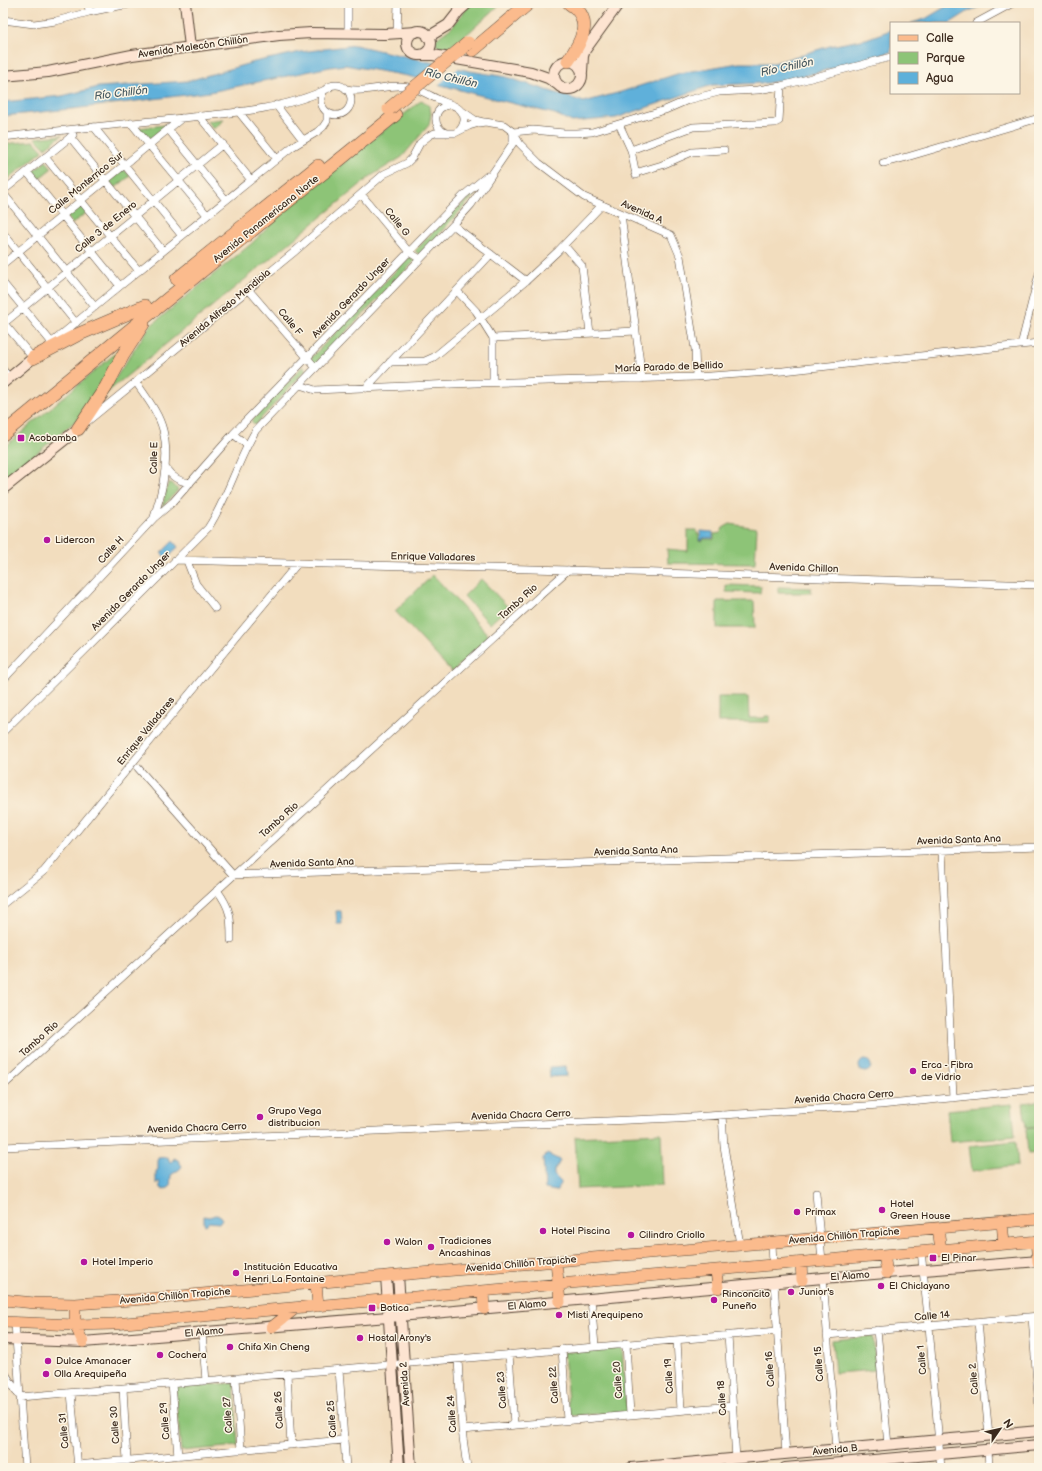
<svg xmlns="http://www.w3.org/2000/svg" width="1042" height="1471" font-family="'Balsamiq Sans',sans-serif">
	<rect width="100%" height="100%" fill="#fcf5e5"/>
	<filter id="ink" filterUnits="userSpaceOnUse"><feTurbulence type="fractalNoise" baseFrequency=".025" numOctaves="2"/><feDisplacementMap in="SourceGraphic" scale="8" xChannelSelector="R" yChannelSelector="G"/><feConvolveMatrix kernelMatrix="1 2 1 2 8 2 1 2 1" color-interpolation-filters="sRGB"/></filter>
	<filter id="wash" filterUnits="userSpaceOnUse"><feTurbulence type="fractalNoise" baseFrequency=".012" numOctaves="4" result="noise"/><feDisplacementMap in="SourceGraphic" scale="16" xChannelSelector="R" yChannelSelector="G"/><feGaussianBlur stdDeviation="0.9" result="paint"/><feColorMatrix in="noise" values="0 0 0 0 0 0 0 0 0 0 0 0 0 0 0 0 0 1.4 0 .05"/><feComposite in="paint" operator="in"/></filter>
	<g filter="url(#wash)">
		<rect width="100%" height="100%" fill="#f2ddbe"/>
		<path fill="#8dc477" stroke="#64774a" d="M471,3H502L458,42L445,51L436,45V39L452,27Z
			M422,100L430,107L431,114L429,125L402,157L371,176L105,394L150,326L251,244L293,203Z
			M223,119L224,120L213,129L207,121Z
			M165,125L166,126L148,140L138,128Z
			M62,135L45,148L35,138Z
			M34,141L43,151L3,183V144Z
			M46,161L52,168L37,180L31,173Z
			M124,169L130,176L115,188L109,181Z
			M480,189L420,255L415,251L448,216Z
			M80,204L87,212L72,224L66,216Z
			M410,256L415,261L315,364L310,359Z
			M123,347L90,409L3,481V448Z
			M303,366L306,370L255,425L251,421Z
			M168,483H172L178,490L162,507Z
			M730,524L757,528L755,564L668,563L667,549L688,551V530H697V534H699V540L703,541V539H714V534L721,533L723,528Z
			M433,575L490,637L452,672L395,611Z
			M481,579L508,607L490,624L464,596Z
			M726,585L761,586L760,593L726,592Z
			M778,587L811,588V593H778Z
			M717,601H754L755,628H717Z
			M718,697H748L749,718H765V716H770V722H718Z
			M1039,1101V1127L1026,1128L1023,1103Z
			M1012,1104L1015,1136L950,1142L947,1110Z
			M1039,1127V1153L1028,1154L1026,1129Z
			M661,1133L663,1185L578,1189L575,1137Z
			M1016,1141L1018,1166L972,1171L969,1146Z
			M1035,1322H1039V1358Z
			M873,1336L876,1370L835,1373L832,1340Z
			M622,1348L627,1412L569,1416L564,1352Z
			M234,1383L238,1446L181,1451L175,1387Z"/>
		<path fill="#5eb0da" stroke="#4c6d7c" d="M952,3H989L969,11L950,23H911L925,19Z
			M891,30V52L797,78L767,83L712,85L616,118L572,122L555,114L471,93L408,76L345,65L330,67L210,92L80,108L3,116V102L62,96L99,87L188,81L254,62L301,52L355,45L470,71L506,77L584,102L621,92L680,73L739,63H774L830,46L866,39Z
			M701,531L713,532V538H703V540H700Z
			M173,541L178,547L167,559L161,553Z
			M336,911H341L342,924H337Z
			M859 1066a6 6 0 1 1 12 0a6 6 0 1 1-12 0Z
			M566,1066L567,1076L550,1077L549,1067Z
			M547,1154L560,1160L558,1165L554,1170V1175L561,1182V1184L556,1191L545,1189L543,1158Z
			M168,1157L170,1162H172L173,1159L175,1160L174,1158L178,1160L182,1166L180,1169L171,1175L170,1187L164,1190L160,1188L159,1181L156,1184V1171L158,1170V1158Z
			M218,1214L222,1219L219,1223L209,1222L206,1225L204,1224V1216L209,1217Z"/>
		<path fill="#f2ddbe" d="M439,62L460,67L437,86L417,80Z"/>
	</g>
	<g filter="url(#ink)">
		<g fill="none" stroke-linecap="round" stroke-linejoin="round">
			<defs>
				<path id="street" d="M88,3L89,12
					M3,20L34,24L56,21L89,12L134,3
					M976,23L1013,3
					M348,33V3
					M397,33L398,3
					M321 100a15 15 0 1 1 30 0a15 15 0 1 1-30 0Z
					M346,89C364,93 381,86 398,86C415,85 427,95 442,101C448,104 457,105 461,111C466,117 464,125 459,131
					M276,105L303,140
					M238,111L277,159
					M462,111L475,120L483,122
					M199,116L251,180
					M131,123L207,215
					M619,124L631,150L636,175
					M94,127L182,236
					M168,129L226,200
					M513,132L533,130L564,133H577L592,132L665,110L688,100L719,92L758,90L781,86L891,57
					M446,133C431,127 433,106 450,105
					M3,137C56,131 109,125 163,120C216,114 281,112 329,88
					M70,137L163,251
					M631,150L693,127L775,123L779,121L781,86
					M45,157L139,271
					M883,163L907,157L1039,118
					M27,172L120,286
					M635,173L662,165L692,152L724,150
					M3,191L73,135
					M3,193L95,307
					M361,194L409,252L420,259
					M621,214L642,379
					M453,225L526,281
					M3,233L76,323
					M564,245L582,266L590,333
					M3,264L182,118
					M3,283L52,343
					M248,289L316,368
					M457,291L476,311L493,338V382
					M3,322L33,358L35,357
					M3,324L223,144
					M493,338L636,331
					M50,344L120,286L277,159L292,147L317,132L323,127L327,121V112
					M1021,345L1039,274
					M390,362L425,361L434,357L526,281L558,251L602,205
					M3,370L10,378
					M136,382C146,397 159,413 163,430C170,458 163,490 154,517
					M300,385L315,390L476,383L696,377L783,371L1039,343
					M366,388L491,254
					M88,421L293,253L384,174L407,163L412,158L420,143L430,135L435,133H455L469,126L479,123L485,122L504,125L513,132L520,144L539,163L584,197L671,235L680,256L695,349L696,377
					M233,434L247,445
					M165,467C172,477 178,481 190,483
					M175,560L568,570L1039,585
					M187,561L196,584L215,608
					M3,680L154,518L173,502L233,434L464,195L487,176
					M3,732L208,528C228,498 237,461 256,430L453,225L471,205L513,143V134
					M138,768L233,875L1039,847
					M942,850L953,1098
					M217,890C231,909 231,917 231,940
					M3,904L44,871L152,739L298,563
					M3,1086L568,570
					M722,1115L724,1146L740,1245
					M3,1147L676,1118L880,1105L1039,1089
					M816,1193L822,1261
					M772,1243L773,1265
					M921,1251L929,1326L941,1468
					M823,1278L836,1449
					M774,1283L786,1454
					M591,1299L595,1346
					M1032,1317L1039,1409
					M978,1322L989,1436
					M15,1323L25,1468
					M877,1330L888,1445
					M202,1333L206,1381
					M728,1335L736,1459
					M827,1335L1039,1316
					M677,1340L681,1410
					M626,1343L630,1415
					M562,1349L567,1420
					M509,1354L514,1425
					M458,1359L462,1430L467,1468
					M339,1369L346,1468
					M3,1370L20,1397L778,1331
					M287,1374L291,1445
					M236,1378L241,1450
					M172,1384L178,1456
					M123,1388L127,1461
					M71,1393L78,1468
					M462,1430L732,1406
					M988,1449L989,1468
					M77,1465L343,1440"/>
				<path id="secondary" d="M185,3L190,47
					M407 43a12 12 0 1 1 24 0a12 12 0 1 1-24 0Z
					M428,37L448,25L459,11L468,3
					M421,55H433L531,72L548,78L560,86
					M554 75a14 14 0 1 1 28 0a14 14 0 1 1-28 0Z
					M582,72L583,56L585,50L619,3
					M3,76L48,72L132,55L279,35L311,33L385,34L416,32
					M3,383L33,358
					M3,489L78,429
					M398,1275L411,1468
					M386,1276L399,1468
					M3,1339L83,1342L388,1317L823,1278L1039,1261
					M631,1468L1039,1431
					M785,1468L1039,1445"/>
				<path id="primary" d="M1002,1222L1004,1244
					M938,1228L941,1250
					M1036,1241L1038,1262
					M884,1255L887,1273
					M556,1261L560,1302
					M801,1263L802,1280
					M716,1270L718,1288
					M316,1283L318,1306
					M483,1291L484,1309
					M3,1300L35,1303L75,1304L160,1298L386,1276L1039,1219
					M75,1304V1325L83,1342
					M3,1322L75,1325L114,1324L1039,1241
					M272,1327L296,1308"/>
				<path id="highway" d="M473,50L529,3
					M568,61C581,43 595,19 569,3
					M177,279L318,166
					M33,358L77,335L145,306
					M78,429L106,387L123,355L143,324
					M3,434L214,261L395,115"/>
			</defs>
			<use href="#street" stroke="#564536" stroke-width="8"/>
			<use href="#secondary" stroke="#564536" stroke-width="12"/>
			<use href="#primary" stroke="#564536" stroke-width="12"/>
			<use href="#highway" stroke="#564536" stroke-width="14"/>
			<use href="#street" stroke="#fff" stroke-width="7"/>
			<use href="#secondary" stroke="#fde4d1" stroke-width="10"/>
			<use href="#primary" stroke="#fbbb8d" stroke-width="11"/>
			<use href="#highway" stroke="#fbbb8d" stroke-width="13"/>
			<defs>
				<path id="highway-bridge" d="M389,109L468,43"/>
			</defs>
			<use href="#highway-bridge" stroke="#564536" stroke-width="14" stroke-linecap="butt"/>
			<use href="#highway-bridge" stroke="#fbbb8d" stroke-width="13"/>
		</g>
	</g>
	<g fill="#b5179e" stroke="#fcf5e5" stroke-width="1.5">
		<rect x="17" y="434" width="8" height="8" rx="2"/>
		<circle cx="47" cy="540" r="4"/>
		<circle cx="913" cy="1071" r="4"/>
		<circle cx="260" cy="1117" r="4"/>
		<circle cx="882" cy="1210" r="4"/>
		<circle cx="797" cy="1212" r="4"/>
		<circle cx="543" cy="1231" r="4"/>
		<circle cx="631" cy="1235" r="4"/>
		<circle cx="387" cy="1242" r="4"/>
		<circle cx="431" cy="1247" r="4"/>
		<rect x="929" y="1254" width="8" height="8" rx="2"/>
		<circle cx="84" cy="1262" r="4"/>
		<circle cx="236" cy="1273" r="4"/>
		<circle cx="881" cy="1286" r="4"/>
		<circle cx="791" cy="1292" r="4"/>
		<circle cx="714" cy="1300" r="4"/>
		<rect x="368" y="1304" width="8" height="8" rx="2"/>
		<circle cx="559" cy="1315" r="4"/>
		<circle cx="360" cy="1338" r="4"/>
		<circle cx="230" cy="1347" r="4"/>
		<circle cx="160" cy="1355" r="4"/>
		<circle cx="48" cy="1361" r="4"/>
		<circle cx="46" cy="1374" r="4"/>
	</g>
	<g text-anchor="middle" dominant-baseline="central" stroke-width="3" stroke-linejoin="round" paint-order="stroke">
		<g font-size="10" fill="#3b2a1e" stroke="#fcf5e5">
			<text transform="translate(193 47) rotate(-8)">Avenida Malecón Chillón</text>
			<text transform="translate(86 183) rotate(-39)">Calle Monterrico Sur</text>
			<text transform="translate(642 212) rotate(24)">Avenida A</text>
			<text transform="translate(266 219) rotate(-39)">Avenida Panamericana Norte</text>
			<text transform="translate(397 222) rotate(51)">Calle G</text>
			<text transform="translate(106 227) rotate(-39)">Calle 3 de Enero</text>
			<text transform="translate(351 298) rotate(-46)">Avenida Gerardo Unger</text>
			<text transform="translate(225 308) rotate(-40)">Avenida Alfredo Mendiola</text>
			<text transform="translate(290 322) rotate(50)">Calle F</text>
			<text transform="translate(669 367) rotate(-2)">María Parado de Bellido</text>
			<text transform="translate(154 458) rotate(-89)">Calle E</text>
			<text transform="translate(111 550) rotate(-47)">Calle H</text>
			<text transform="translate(433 557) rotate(1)">Enrique Valladares</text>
			<text transform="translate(804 568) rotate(2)">Avenida Chillon</text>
			<text transform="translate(131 591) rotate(-45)">Avenida Gerardo Unger</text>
			<text transform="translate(518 602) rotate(-42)">Tambo Rio</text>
			<text transform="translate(146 731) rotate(-51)">Enrique Valladares</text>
			<text transform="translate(279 820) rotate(-42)">Tambo Rio</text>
			<text transform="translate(959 840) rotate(-2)">Avenida Santa Ana</text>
			<text transform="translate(636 851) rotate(-2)">Avenida Santa Ana</text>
			<text transform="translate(312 863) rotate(-2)">Avenida Santa Ana</text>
			<text transform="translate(39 1039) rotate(-42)">Tambo Rio</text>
			<text transform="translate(844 1097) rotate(-4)">Avenida Chacra Cerro</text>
			<text transform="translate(521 1115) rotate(-2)">Avenida Chacra Cerro</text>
			<text transform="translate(197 1128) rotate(-2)">Avenida Chacra Cerro</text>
			<text transform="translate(844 1236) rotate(-5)">Avenida Chillón Trapiche</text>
			<text transform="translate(521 1264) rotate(-5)">Avenida Chillón Trapiche</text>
			<text transform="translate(850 1276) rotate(-4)">El Alamo</text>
			<text transform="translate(175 1296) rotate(-5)">Avenida Chillón Trapiche</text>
			<text transform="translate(527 1305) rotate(-5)">El Alamo</text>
			<text transform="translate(932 1316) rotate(-5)">Calle 14</text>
			<text transform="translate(204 1332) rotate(-5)">El Alamo</text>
			<text transform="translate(922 1360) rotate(-95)">Calle 1</text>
			<text transform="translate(819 1364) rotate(-94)">Calle 15</text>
			<text transform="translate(770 1369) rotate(-94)">Calle 16</text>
			<text transform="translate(669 1376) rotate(-93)">Calle 19</text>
			<text transform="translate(974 1379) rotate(-95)">Calle 2</text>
			<text transform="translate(618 1380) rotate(-94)">Calle 20</text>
			<text transform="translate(405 1384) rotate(-94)">Avenida 2</text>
			<text transform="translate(554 1385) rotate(-94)">Calle 22</text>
			<text transform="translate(502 1390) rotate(-94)">Calle 23</text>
			<text transform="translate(722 1398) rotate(-94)">Calle 18</text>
			<text transform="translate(279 1410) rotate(-93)">Calle 26</text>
			<text transform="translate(452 1414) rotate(-94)">Calle 24</text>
			<text transform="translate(228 1415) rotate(-94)">Calle 27</text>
			<text transform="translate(332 1419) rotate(-94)">Calle 25</text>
			<text transform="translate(165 1421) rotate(-95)">Calle 29</text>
			<text transform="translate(115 1425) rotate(-94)">Calle 30</text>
			<text transform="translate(64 1431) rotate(-95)">Calle 31</text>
			<text transform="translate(835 1450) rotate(-5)">Avenida B</text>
		</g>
		<g font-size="10" fill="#3b2a1e" stroke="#fcf5e5" text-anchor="start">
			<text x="29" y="438">Acobamba</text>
			<text x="55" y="540">Lidercon</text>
			<text x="921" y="1065">Erca - Fibra<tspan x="921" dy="12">de Vidrio</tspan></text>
			<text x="268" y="1111">Grupo Vega<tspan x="268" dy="12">distribucion</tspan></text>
			<text x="890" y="1204">Hotel<tspan x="890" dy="12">Green House</tspan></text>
			<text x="805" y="1212">Primax</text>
			<text x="551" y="1231">Hotel Piscina</text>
			<text x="639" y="1235">Cilindro Criollo</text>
			<text x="439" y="1241">Tradiciones<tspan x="439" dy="12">Ancashinas</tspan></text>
			<text x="395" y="1242">Walon</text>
			<text x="941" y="1258">El Pinar</text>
			<text x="92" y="1262">Hotel Imperio</text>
			<text x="244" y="1267">Institución Educativa<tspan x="244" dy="12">Henri La Fontaine</tspan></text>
			<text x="889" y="1286">El Chiclayano</text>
			<text x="799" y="1292">Junior's</text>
			<text x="722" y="1294">Rinconcito<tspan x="722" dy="12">Puneño</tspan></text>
			<text x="380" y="1308">Botica</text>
			<text x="567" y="1315">Misti Arequipeno</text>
			<text x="368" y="1338">Hostal Arony's</text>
			<text x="238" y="1347">Chifa Xin Cheng</text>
			<text x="168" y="1355">Cochera</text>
			<text x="56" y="1361">Dulce Amanacer</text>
			<text x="54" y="1374">Olla Arequipeña</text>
		</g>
		<g font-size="11" font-style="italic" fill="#475960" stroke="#fcf5e5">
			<text transform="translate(787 67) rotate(-12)">Río Chillón</text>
			<text transform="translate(451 78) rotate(13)">Río Chillón</text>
			<text transform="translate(121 93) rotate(-7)">Río Chillón</text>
		</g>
	</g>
	<rect width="1042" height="1471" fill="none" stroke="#fcf5e5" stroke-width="16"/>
	<rect x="890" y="22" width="130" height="72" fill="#fcf5e5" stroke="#afa495"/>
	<rect x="898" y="35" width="20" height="6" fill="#fbbb8d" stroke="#afa495"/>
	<text x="926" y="42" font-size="12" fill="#3b2a1e">Calle</text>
	<rect x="898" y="52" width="20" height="12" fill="#8dc477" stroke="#afa495"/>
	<text x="926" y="62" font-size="12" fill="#3b2a1e">Parque</text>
	<rect x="898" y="72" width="20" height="12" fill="#5eb0da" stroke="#afa495"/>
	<text x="926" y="82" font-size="12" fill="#3b2a1e">Agua</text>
	<g transform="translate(1000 1429) rotate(56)" stroke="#fcf5e5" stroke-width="3" paint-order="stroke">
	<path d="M0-3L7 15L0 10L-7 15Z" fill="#3b2a1e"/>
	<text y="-6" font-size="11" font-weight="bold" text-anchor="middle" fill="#3b2a1e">N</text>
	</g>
</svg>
